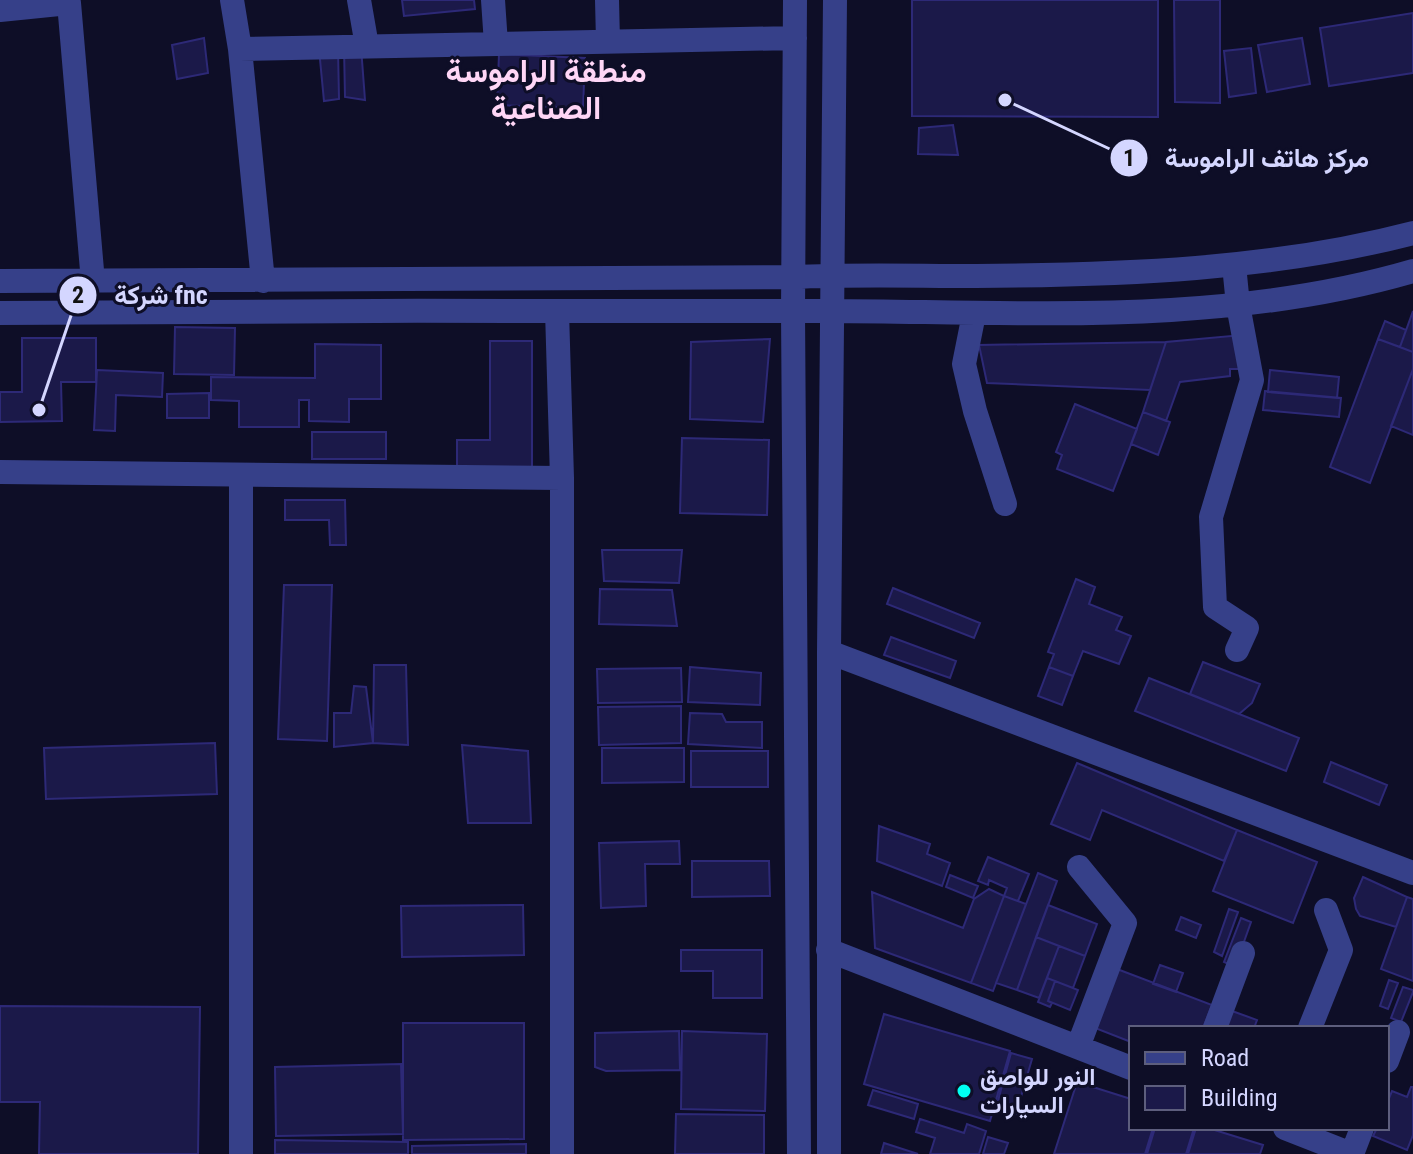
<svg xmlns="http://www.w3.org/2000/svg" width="1413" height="1154" font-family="'Roboto Condensed',Vazirmatn,sans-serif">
	<rect width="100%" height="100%" fill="#0e0e27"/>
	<path fill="#1b1949" stroke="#2d2977" stroke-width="2" d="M402,0H474L475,9L404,16Z
		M912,0H1158V117L912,116Z
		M1174,0H1220V103L1175,102Z
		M1413,13V73L1329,86L1320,28Z
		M204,38L208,73L177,79L172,45Z
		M1302,38L1310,84L1267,92L1258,45Z
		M344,47H361L365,100L345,97Z
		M338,48L339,99L324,101L319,49Z
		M1251,48L1256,93L1229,97L1224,51Z
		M499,54L585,58L583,108L497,105Z
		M953,125L958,155L918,154L919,128Z
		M1413,311V352L1400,347Z
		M1385,321L1406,330L1400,347L1378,339Z
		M175,327L235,328L234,375L174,374Z
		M1242,335L1239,369H1230V376L1180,382L1166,421L1143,412L1166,342Z
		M22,338H96V382H61L62,421L0,422V392H22Z
		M770,339L763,422L690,419L691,342Z
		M1378,339L1413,352V369L1370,483L1330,467Z
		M490,341H532V469H457V440H490Z
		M1166,342L1150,390L987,383L979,345Z
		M315,344L381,345V399H349V422L309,421V400H299V427H239V401L211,400V377L315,378Z
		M1413,369V435L1391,426Z
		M97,370L163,373L162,397L116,395L115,431L94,430Z
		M1270,370L1339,377L1337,398L1268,392Z
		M1265,391L1341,398L1339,417L1263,410Z
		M209,393V418H167V394Z
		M1075,404L1137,429L1113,491L1057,469L1062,455L1056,452Z
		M1143,412L1170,422L1158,455L1131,444Z
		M312,432H386V459H312Z
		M682,438L769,440L767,515L680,513Z
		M285,500H345L346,545H330L329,520H285Z
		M602,550H682L679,583L604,581Z
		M1076,579L1095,587L1089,604L1122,617L1116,630L1131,636L1119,664L1083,651L1073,676L1049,667L1054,654L1048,652Z
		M284,585H332L327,741L278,739Z
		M893,588L980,623L974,638L887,604Z
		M600,589L672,590L677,626L599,624Z
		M891,637L956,661L950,678L884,655Z
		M1203,662L1260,684L1252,703L1239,714L1190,694Z
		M374,665H406L408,745L373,743Z
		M690,667L761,673L760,705L688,702Z
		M1049,667L1073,676L1062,705L1038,696Z
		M681,668L682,702L598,703L597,669Z
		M1149,678L1299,738L1286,771L1135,711Z
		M354,686L366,687L373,743L334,747V713H351Z
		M681,706V743L599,745L598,707Z
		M690,713L722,714L726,722H762V748L688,744Z
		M215,743L217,794L46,799L44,748Z
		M462,745L528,751L531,823H468Z
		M602,748H684V782L602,783Z
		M691,751H768V787H691Z
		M1331,762L1387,785L1379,805L1324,782Z
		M1077,763L1237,830L1224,861L1102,810L1090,840L1051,824Z
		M879,826L930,844L927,854L950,863L942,886L877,861Z
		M1237,830L1317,862L1293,923L1213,891Z
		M679,841L680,864H645L646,906L601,908L599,843Z
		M988,857L1029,874L1018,901L1004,896L1007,888L989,880L988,885L978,881Z
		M692,861H769L770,896L692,897Z
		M1038,873L1057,881L1017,990L996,983Z
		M950,875L978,886L973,898L946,887Z
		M1363,877L1407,897L1396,927L1360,916L1356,909L1354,898Z
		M989,889L1004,896L971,983L875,948L872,892L963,928L974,899Z
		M1004,896L1026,904L993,991L971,983Z
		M1407,897L1413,899V981L1381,969Z
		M523,905L524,955L402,957L401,906Z
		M1048,905L1097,924L1085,956L1036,937Z
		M1229,909L1238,912L1222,956L1214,952Z
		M1181,917L1201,925L1196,938L1176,930Z
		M1241,918L1251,922L1235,967L1224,962Z
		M1036,937L1059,946L1039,998L1017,990Z
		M1059,946L1085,956L1073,988L1047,978Z
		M681,950H762V998H713V971H681Z
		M1160,965L1183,973L1176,992L1153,984Z
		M1117,969L1212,1005L1203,1028H1131V1042L1095,1028Z
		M1047,978L1055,981L1048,1001L1052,1003L1050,1007L1038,1002Z
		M1389,980L1398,983L1388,1009L1380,1006Z
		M1055,981L1078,990L1070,1010L1048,1001Z
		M1403,987L1413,990V992L1401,1022L1391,1018Z
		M0,1006L200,1007L198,1154H39L40,1102H0Z
		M1232,1011L1257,1020L1254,1028H1225Z
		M884,1014L1010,1051L990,1121L864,1084Z
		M403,1023H524V1139L403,1140Z
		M679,1031L680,1070L606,1071L595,1067V1033Z
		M682,1031L767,1034L765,1111L681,1109Z
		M1011,1053L1032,1059L1016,1114L996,1108Z
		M401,1064L403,1134L276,1136L275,1067Z
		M1077,1082L1131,1099V1128H1153L1145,1154H1054Z
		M1411,1087H1413V1135L1407,1150L1373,1136L1377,1128H1387V1103L1392,1091L1407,1097Z
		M873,1090L918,1104L914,1119L868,1105Z
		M676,1114L764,1115V1154H675Z
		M920,1119L964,1133L967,1124L986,1131L979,1154H930L935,1138L916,1132Z
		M1155,1128H1194L1186,1154H1147Z
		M1196,1128H1208L1263,1145L1260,1154H1188Z
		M988,1137L1008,1143L1004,1154H983Z
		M275,1140L408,1142V1154H275Z
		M884,1143L918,1154H881Z
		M526,1144V1154H412V1146Z"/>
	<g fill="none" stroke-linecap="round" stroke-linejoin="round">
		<path stroke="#364089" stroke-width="24" d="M232,0L240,49L795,38
			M359,0L367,46
			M493,0L496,44
			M607,0L608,41
			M795,0L793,312L799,1154
			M0,10L69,3L93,282
			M240,49L263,281
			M1234,265L1238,305L1252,380L1211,517L1215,607L1247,628L1237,650
			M0,281L793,277C854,274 915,276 976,276C1122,275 1271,270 1413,233
			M557,311L562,478V1154
			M0,313C278,310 555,311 833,311C1026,312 1225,326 1413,271
			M974,314L964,364L975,411L1005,504
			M0,472L562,478
			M241,475V1154
			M829,652L1413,873
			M828,950L1131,1068
			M1215,1028L1243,953
			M1310,1028L1341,950L1326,910
			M1078,1047L1125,923L1079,867
			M1387,1061L1398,1032
			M1285,1128L1351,1154
			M829,1154V652L835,0
			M1352,1154L1362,1128"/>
	</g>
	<circle fill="#00fff2" stroke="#0e0e27" stroke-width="3" cx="964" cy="1091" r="8"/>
	<g text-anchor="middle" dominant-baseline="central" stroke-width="6" stroke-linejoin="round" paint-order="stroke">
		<g font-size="24" font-weight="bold" fill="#d4d6ff" stroke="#0e0e27" text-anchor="start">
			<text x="980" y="1077">النور للواصق<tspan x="980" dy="28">السيارات</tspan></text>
		</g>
		<g font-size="32" font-weight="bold" fill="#ffd6f6" stroke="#0e0e27">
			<text x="546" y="71">منطقة الراموسة<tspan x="546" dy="37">الصناعية</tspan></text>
		</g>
	</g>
	<path fill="none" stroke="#d4d6ff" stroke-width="3" d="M1005 100L1129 158M39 410L78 295"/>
	<g fill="#d4d6ff" stroke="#0e0e27" stroke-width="3">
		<circle cx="1005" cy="100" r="8"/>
		<circle cx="39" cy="410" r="8"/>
		<circle cx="1129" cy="158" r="20"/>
		<circle cx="78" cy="295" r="20"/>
	</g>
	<g font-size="24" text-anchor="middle" font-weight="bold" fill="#111">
		<text x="1129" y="166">1</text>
		<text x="78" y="303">2</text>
	</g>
	<g font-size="26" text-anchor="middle" font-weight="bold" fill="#d4d6ff" stroke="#0e0e27" stroke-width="6" stroke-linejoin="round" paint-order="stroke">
		<text x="1267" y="167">مركز هاتف الراموسة</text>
		<text x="161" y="304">شركة fnc</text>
	</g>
	<rect x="1129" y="1026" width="260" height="104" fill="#0e0e27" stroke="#5d5e7d" stroke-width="2"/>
	<rect x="1145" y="1052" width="40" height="12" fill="#364089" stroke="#5d5e7d" stroke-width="2"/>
	<text x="1201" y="1066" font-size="24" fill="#d4d6ff">Road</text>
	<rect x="1145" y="1086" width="40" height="24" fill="#1b1949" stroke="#5d5e7d" stroke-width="2"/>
	<text x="1201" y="1106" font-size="24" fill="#d4d6ff">Building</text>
</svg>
